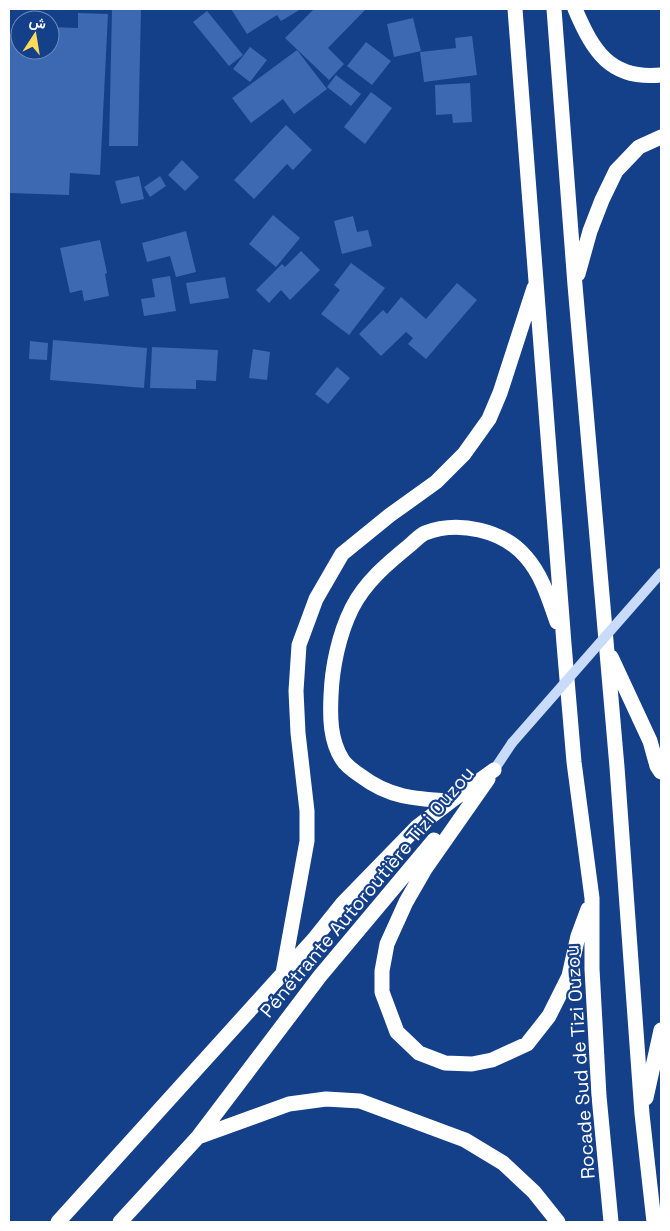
<svg xmlns="http://www.w3.org/2000/svg" width="670" height="1231" font-family="'Space Grotesk',Vazirmatn,sans-serif">
	<rect width="100%" height="100%" fill="#143f89"/>
	<path fill="#3c69b2" d="M112,9H141L138,146H109Z
		M231,9H301L281,21L277,15L247,34Z
		M314,9H366L328,48L344,64L329,80L285,38Z
		M207,11L243,55L229,66L193,22Z
		M78,13L108,14L100,175L70,173L69,195L9,193V34H20V50H50V27L78,28Z
		M413,18L421,51L394,57L387,24Z
		M472,36L477,75L424,82L420,52L456,48L455,38Z
		M366,42L391,61L372,85L347,66Z
		M250,47L267,60L250,82L233,69Z
		M297,50L327,89L294,114L283,99L251,123L232,98Z
		M336,75L361,94L351,106L327,87Z
		M470,83L472,122L453,123L452,114L436,115L435,85Z
		M371,92L392,108L365,144L344,127Z
		M286,125L312,150L293,170L287,164L254,199L234,180Z
		M182,160L199,177L185,191L168,175Z
		M139,176L144,199L121,204L115,181Z
		M160,176L166,186L150,197L144,187Z
		M273,215L300,238L276,267L249,244Z
		M353,216L357,232L368,230L372,246L342,254L334,221Z
		M186,231L196,272L176,277L170,256L147,262L142,243Z
		M100,240L107,273L105,274L109,296L84,301L82,290L70,293L60,248Z
		M301,251L320,270L290,300L281,290L269,303L256,290L282,264L285,267Z
		M351,263L385,288L349,335L321,314L340,290L334,285Z
		M170,276L176,311L144,316L141,299L155,297L152,279Z
		M225,277L229,298L190,304L186,283Z
		M457,283L477,300L426,359L408,344L413,338L406,332L381,356L359,334L383,310L387,314L401,297L426,319Z
		M53,340L147,348L144,388L50,380Z
		M30,341L48,343L47,360L29,359Z
		M152,347L218,350L216,381L196,380V389L150,388Z
		M253,349L270,352L267,380L249,378Z
		M337,367L350,378L328,404L315,394Z"/>
	<g fill="none" stroke-linecap="round" stroke-linejoin="round">
		<path stroke="#c8dbfb" stroke-width="10" d="M494,770L512,743"/>
		<path stroke="#fff" stroke-width="15" d="M515,9L564,644L574,762L592,898V969L599,1096L611,1222
			M554,9L575,285L617,767L642,1114L654,1222
			M575,9C593,51 610,80 661,75
			M578,274L590,231L602,200L616,171L639,147L661,137
			M611,657L650,741L657,766L661,772
			M488,779L425,869L406,902L387,944L382,971V992L397,1032L419,1053L445,1063L472,1064L492,1060L527,1044L549,1016L569,976L578,936L588,909
			M451,801C416,799 390,798 361,776C355,772 346,766 342,759C330,740 330,717 331,696C332,667 339,634 352,608C365,582 388,563 410,545C415,541 420,535 425,533C458,520 503,530 526,557C542,575 549,599 557,622
			M283,973L307,841V811L298,733L296,691L299,645L316,599L342,554L390,515L436,482L464,454L489,419L500,393L534,288
			M646,1098L661,1030
			M198,1137L289,1104L326,1099L360,1101L465,1140L503,1163L534,1192L558,1222
			M58,1222L315,938L343,903L417,827L451,801L494,770
			M120,1222L198,1137L320,976L434,840"/>
		<path stroke="#c8dbfb" stroke-width="10" d="M512,743L661,573"/>
	</g>
	<g text-anchor="middle" dominant-baseline="central" stroke-width="4.5" stroke-linejoin="round" paint-order="stroke">
		<g font-size="19" fill="#fff" stroke="#143f89">
			<text transform="translate(367 892) rotate(-50)">Pénétrante Autoroutière Tizi Ouzou</text>
			<text transform="translate(580 1062) rotate(-94)">Rocade Sud de Tizi Ouzou</text>
		</g>
	</g>
	<rect width="670" height="1231" fill="none" stroke="#ffffff" stroke-width="20"/>
	<g transform="translate(35 35) rotate(12)"><circle r="24" fill="#143f89" stroke="#728cb8"/>
	<path d="M0-4L9 19L0 12L-9 19Z" fill="#ffda59"/>
	<text y="-8" font-size="14" font-weight="bold" text-anchor="middle" fill="#ffffff">ش</text>
	</g>
</svg>
